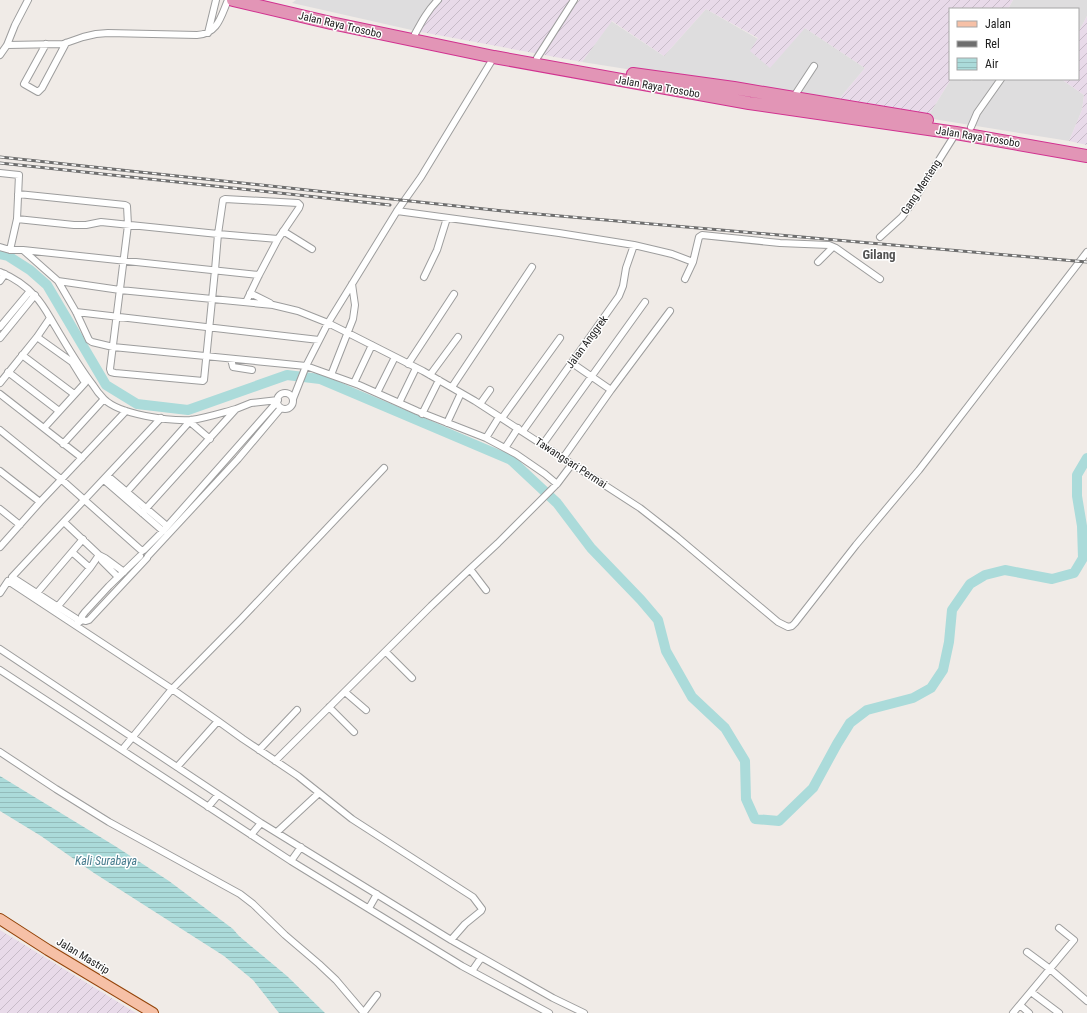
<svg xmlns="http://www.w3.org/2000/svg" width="1087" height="1013" font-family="'Roboto Condensed',sans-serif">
	<defs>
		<pattern id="industrial-furrows" width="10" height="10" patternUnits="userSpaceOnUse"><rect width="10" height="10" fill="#e8dae9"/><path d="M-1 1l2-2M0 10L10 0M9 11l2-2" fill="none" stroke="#c7bbc8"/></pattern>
		<pattern id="water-rules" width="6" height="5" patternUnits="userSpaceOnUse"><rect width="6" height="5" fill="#abdbda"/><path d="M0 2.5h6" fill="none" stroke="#93bcbb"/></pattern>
	</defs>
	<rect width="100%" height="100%" fill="#f0ebe7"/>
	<path fill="#deddde" d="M296,0H439L416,31L292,3Z
		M1013,0H1087V16L1078,33V9H1008Z
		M706,9L758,39L805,28L865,68L839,99L677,77L582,62L611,21L664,56Z
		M951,79H969L972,81L973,79H1061L1084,95L1082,110L1069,141L927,118Z"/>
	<path fill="url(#industrial-furrows)" d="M439,0H574L577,3L579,0H1013L1008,9H950V79H951L927,118L839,99L865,68L805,28L770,68L750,51L758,38L706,9L664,56L612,21L582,62L416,31Z
		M1087,16V145L1069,141L1082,110L1084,95L1061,79H1078V33Z
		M0,930L136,1013H0Z"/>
	<path fill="url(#water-rules)" d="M0,776L115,846L169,881L233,929L239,936L287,976L325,1013H279L253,980L224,956L94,873L41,836L0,811Z"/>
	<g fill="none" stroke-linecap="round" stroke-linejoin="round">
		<path stroke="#abdbda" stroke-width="10" d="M0,254L8,256L30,270L47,285L106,385L137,404L188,410L287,375L320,379L511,460L557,503L591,548L641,600L658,620L666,651L692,697L725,728L745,761L746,799L755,819L779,821L813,788L837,744L850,723L867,710L913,698L931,688L943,670L949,642L952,610L970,584L985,575L1005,570L1052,579L1074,573L1083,558L1082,526L1077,496V475L1087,458"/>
		<defs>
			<path id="street" d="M208,33L216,0
				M415,34C422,21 428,10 438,0
				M46,44L24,84L38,92L42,88L66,43
				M7,45L63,44L83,37L96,34L108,33L197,35C218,34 221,16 228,0
				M0,55L7,45L15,25L28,0
				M537,58L574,0
				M793,98L814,66
				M971,127L977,113L1001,79
				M0,173L19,175L17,219L10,250
				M18,194L125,205L127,206L128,225L110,369L111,372L115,373L203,381L204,380L215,270L218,234L223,200L225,199L298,203L300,205L299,208L278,239L259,275L246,302
				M397,211L559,233L634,245L672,254L693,262
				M17,219L74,225H86L101,222L218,234L278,239
				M283,231L312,249
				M880,237L902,217L912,203L956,133
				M0,247L10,250H23L58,281L120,290L273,305L298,311L328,323L348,333L423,371L475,401L640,508L677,537L778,622L788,627L792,626L795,623L856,545L919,470L1087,252
				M23,250L259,275
				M818,262L833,247
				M0,272C12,277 26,286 35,296C43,304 49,316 55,326C67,346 79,367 93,385C96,390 100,395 104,399C120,415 169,421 191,420C206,418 221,413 236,409
				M424,277L437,250L447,218
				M685,279L693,262L699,237L702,235L780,243L829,245L836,248L880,279
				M0,281L5,274
				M58,281L76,312L89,340L92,342L113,347L306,366L359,385L417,411L486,438L516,454L545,474L557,484L572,464
				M250,293L270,303
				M76,312L319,340
				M0,327L30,291
				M37,337L72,362L85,383L44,428
				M0,338L35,295
				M22,355L74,394
				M231,359L233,367L252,370
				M572,363L611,390
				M408,364L454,294
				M8,372L59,411
				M331,375L353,319L355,305L352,284
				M430,375L458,337
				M0,383L37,337L50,318
				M354,383L372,345
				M452,387L532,267
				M377,393L395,357
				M277 401a8 8 0 1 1 16 0a8 8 0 1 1-16 0Z
				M0,394L82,458
				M293,399L306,366L328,323L397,211L421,177L494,57
				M399,403L416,368
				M480,404L490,390
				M422,414L439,380
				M502,418L560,338
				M190,422L210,439
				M447,423L461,393
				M0,430L62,480L142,551
				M523,431L619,296L623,286L626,268L634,245
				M486,438L499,417
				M63,444L104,399
				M543,444L645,302
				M505,448L518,428
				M563,458L611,390L670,311
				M0,471L40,502
				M108,476L167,526
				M104,480L163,531
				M123,496L191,420
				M0,509L20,525
				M142,513L236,409L251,403L278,400
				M64,522L99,555L105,558L124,572
				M0,547L40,502L126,411
				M144,550L163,531L277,402
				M72,552L90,568
				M148,556L238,459L281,408
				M101,557L102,561L118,577
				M470,569L486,590
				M0,593L8,581L172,689L218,721L243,739L298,776L352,819L473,897L482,909L481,911L465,924L451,940
				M37,593L83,539
				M58,606L90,568L99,555
				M82,620L86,621L89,620L147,558
				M80,621L12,577L161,418
				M78,623L82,620V616L85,612L109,586L140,556
				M0,649L261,823L451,940L553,998L584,1013
				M386,652L412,678
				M0,670L291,861L462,966L549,1013
				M345,692L366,710
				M329,707L354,732
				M122,750L172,689L241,619L384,468
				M259,750L297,710
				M0,752L56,789L109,822L240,894L253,904L285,935L319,964L336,980L364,1013
				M275,761L431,606L470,569L498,543L557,484
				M177,767L218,721
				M208,807L218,795
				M277,832L319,793
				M251,835L261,823
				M291,861L301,847
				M369,908L377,894
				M1027,952L1050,969L1087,1001
				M472,971L481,958
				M1031,992L1059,1013
				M1020,1005L1029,1013
				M364,1012L377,995
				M1013,1013L1074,940L1059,928"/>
			<path id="primary" d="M0,919L48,950L153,1013"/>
			<path id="highway" d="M233,0L331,23L494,57L749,103L956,133L1087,156
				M633,74L734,88L927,120"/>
		</defs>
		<use href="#street" stroke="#9d9d9d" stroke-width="8"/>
		<use href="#primary" stroke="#934309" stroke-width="12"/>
		<use href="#highway" stroke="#d13290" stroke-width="14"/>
		<use href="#street" stroke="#fff" stroke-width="6"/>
		<use href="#primary" stroke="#f6c0a6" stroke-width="10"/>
		<use href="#highway" stroke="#e295b6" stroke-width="12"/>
		<defs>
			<path id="rail" d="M0,157L503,211L1087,262
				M0,163L390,205"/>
		</defs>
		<use href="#rail" stroke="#6e6e6e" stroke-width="3"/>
		<use href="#rail" stroke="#fff" stroke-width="1.5" stroke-dasharray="4.5" stroke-linecap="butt"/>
	</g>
	<g text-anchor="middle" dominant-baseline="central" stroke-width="3" stroke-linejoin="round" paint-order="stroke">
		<g font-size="11" fill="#202020" stroke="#fff">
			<text transform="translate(340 25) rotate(13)">Jalan Raya Trosobo</text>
			<text transform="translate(658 87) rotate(10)">Jalan Raya Trosobo</text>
			<text transform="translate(978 137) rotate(9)">Jalan Raya Trosobo</text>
			<text transform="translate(921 187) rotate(-57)">Gang Menteng</text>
			<text transform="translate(587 342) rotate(-54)">Jalan Anggrek</text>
			<text transform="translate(571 463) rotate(33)">Tawangsari Permai</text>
			<text transform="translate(83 956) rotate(31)">Jalan Mastrip</text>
		</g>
		<g font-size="12" font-style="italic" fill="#457a8c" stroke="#fff">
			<text x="106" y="861">Kali Surabaya</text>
		</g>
		<g font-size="13" font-weight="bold" fill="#535353" stroke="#fff">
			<text x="879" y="254">Gilang</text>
		</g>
	</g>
	<rect x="949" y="8" width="130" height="72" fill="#ffffff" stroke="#a6a6a6"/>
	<rect x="957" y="21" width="20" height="6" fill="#f6c0a6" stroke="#a6a6a6"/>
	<text x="985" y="28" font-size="12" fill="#202020">Jalan</text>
	<rect x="957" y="41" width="20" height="6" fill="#6e6e6e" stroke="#a6a6a6"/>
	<text x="985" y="48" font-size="12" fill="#202020">Rel</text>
	<rect x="957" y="58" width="20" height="12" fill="url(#water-rules)" stroke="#a6a6a6"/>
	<text x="985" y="68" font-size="12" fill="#202020">Air</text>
</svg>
